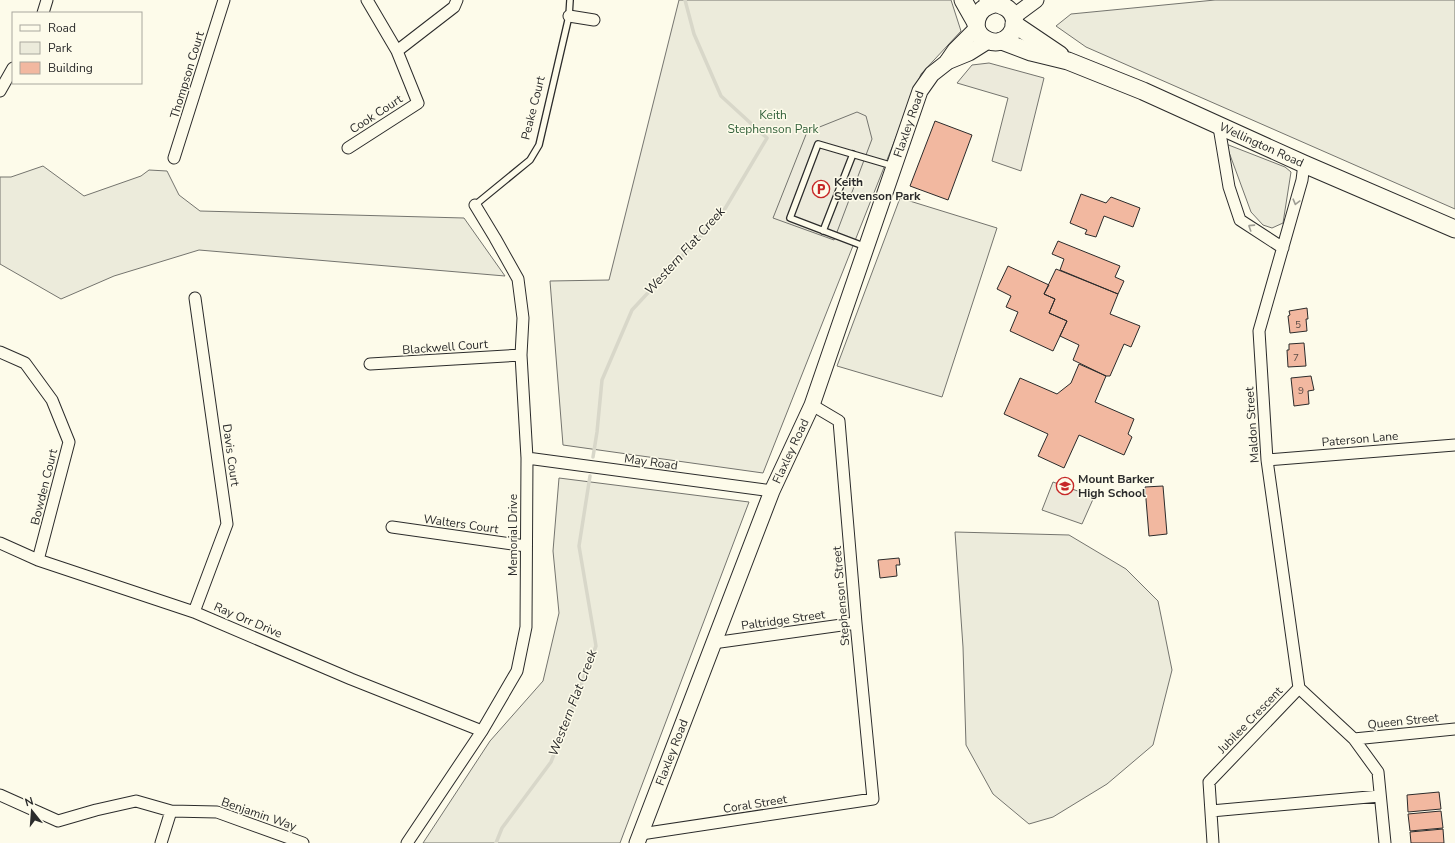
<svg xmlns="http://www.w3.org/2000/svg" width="1455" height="843" font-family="'Nunito Sans',sans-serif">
	<rect width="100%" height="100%" fill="#fdfbea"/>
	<path fill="#ecebdb" stroke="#74746e" d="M679,0H951L961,31L921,74L763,473L563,445L550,281L609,280Z
		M1215,0H1455V209L1086,47L1056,26L1071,14Z
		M1226,144L1285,167L1291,172L1283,223L1272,228L1263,225L1251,212Z
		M43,166L84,196L141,176L149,170L167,171L179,195L200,211L464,218L505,276L199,250L114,276L61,299L0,264V177H11Z
		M900,198L997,228L942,397L837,366Z
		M559,478L749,502L620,843H423L490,741L543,681L559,613L553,551Z
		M955,532L1069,535L1126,569L1158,601L1172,670L1153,745L1107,784L1053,817L1029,824L993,794L966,745L963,647Z"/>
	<path fill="#eceadb" stroke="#74746e" d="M989,63L1044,78L1021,171L992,161L1008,98L957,83L972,65Z
		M857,112L866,116L872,139L834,240L773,218L807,132Z
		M1053,482L1094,497L1082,524L1042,510Z"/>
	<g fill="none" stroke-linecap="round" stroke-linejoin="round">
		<path stroke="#d8d7c9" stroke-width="3.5" d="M593,457L597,432L602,380L632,310L723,212L767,138L721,96L694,34L685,0
			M496,843L502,828L551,762L596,646L579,546L590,476"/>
	</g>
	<path fill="#f2b8a0" stroke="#2b2b2b" d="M935,121L972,135L948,200L910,186Z
		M1081,194L1106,203L1111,197L1140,208L1133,227L1104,216L1096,237L1085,234L1087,230L1070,223Z
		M1058,241L1120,266L1115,277L1124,281L1118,294L1060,270L1064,259L1052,254Z
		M1008,266L1049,285L1044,294L1055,299L1049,313L1067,321L1053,351L1010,331L1018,312L1006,307L1011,296L997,289Z
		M1056,269L1118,294L1110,314L1140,326L1131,347L1124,344L1110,376H1106L1073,360L1079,345L1060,336L1067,321L1049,313L1055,299L1044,294Z
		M1307,308L1308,319H1306L1307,331L1290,333L1288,316L1290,315L1289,311Z
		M1304,343L1306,366L1288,367L1287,350H1289V344Z
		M1079,364L1106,376L1095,402L1134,419L1128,434L1132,437L1124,455L1079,435L1064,468L1038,456L1048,434L1004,414L1020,378L1057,394L1071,383Z
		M1311,376L1314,390L1308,391L1309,404L1294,406L1291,378Z
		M1163,486L1167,534L1149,536L1145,487Z
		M899,558L900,565H896L897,576L880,578L878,560Z
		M1439,792L1441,809L1408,812L1407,795Z
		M1441,811L1443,828L1410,831L1408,814Z
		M1443,829L1444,843H1411L1410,832Z"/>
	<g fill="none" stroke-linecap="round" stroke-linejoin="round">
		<defs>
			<path id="lane" d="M475,205L530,160L539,145L569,16L570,0
				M823,231L853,154
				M866,247L790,218L818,144L893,166"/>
			<path id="street" d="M43,13L47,0
				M569,16L594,20
				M397,51L454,7L457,0
				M0,91L13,68
				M1219,127L1229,187L1240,220L1283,248
				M348,148L418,103L397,51L367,0
				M174,158L224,0
				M0,352L25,363L52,400L69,442L38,560
				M370,364L521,355
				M527,458L772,491
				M1267,460L1455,445
				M392,527L526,546
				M0,543L38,560L194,612L351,679L482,731
				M194,612L227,524L195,298
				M713,643L856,623
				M1299,688L1267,460L1259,331L1302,180L1304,164
				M1299,688L1354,739L1378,772L1385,843
				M1354,739L1455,729
				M0,795L58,821L96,810L136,801L171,811L217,812L303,843
				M1211,811L1380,796
				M641,834L873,799L856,623L839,421L812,405
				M161,843L171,811
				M407,843L482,731L517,671L526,627L527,458L521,355L523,318L518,279L495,238L475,205
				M1213,843L1209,782L1299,688"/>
			<g id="secondary">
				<path d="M1013,17L1036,0"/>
				<path d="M947,62L969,53L988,41"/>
				<path id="s1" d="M637,843L772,491L812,405L920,91L932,74L946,63L955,50L977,28"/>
			</g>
			<g id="primary">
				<path d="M963,0L976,23"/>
				<path d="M988,0C994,4 1002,4 1008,9C1026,24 1004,55 981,36C977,32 975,25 977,19C979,10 986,6 994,4"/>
				<path d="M1014,24L1060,55"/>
				<path id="s2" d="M1002,41L1031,52L1068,61L1143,91L1304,164L1455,229"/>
			</g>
		</defs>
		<use href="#lane" stroke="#2b2b2b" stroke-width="8"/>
		<use href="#street" stroke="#2b2b2b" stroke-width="13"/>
		<use href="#secondary" stroke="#2b2b2b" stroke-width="17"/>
		<use href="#primary" stroke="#2b2b2b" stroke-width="19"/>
		<use href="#lane" stroke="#fdfbea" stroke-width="5.5"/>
		<use href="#street" stroke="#fdfbea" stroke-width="11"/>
		<use href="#secondary" stroke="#fdfbea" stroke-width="15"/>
		<use href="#primary" stroke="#fdfbea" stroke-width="17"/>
	</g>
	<defs><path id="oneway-chevron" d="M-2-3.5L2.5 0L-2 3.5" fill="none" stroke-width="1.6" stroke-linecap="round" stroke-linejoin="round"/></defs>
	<g stroke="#9e9d94">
		<use href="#oneway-chevron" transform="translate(1296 202) rotate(105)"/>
		<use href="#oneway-chevron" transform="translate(1251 227) rotate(-147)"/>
	</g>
	<defs>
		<symbol id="parking-ring" viewBox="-11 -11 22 22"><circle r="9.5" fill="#fdfbea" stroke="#c62828" stroke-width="1.5"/><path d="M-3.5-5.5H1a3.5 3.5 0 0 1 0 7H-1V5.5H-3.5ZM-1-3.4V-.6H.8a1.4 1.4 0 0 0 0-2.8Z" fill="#c62828"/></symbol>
		<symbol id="school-ring" viewBox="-11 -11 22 22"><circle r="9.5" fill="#fdfbea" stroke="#c62828" stroke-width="1.5"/><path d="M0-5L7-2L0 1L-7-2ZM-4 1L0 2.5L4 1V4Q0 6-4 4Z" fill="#c62828"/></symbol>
	</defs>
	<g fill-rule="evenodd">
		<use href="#parking-ring" x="811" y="179" width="20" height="20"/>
		<use href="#school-ring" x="1055" y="476" width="20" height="20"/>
	</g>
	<g text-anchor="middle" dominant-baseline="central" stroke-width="3" stroke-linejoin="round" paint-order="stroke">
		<g font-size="10" fill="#5d4e48">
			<text x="1298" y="325">5</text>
			<text x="1296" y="358">7</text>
			<text x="1301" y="391">9</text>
		</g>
		<g font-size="12" fill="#2b2b2b" stroke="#fdfbea">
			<text transform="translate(187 75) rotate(-73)">Thompson Court</text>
			<text transform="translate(533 108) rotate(-76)">Peake Court</text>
			<text transform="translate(376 114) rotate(-33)">Cook Court</text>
			<text stroke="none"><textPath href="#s1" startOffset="769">Flaxley Road</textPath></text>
			<text stroke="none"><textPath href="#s2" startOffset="280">Wellington Road</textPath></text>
			<text transform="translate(445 347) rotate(-4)">Blackwell Court</text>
			<text transform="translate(1252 425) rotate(-94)">Maldon Street</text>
			<text transform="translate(1360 439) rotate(-5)">Paterson Lane</text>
			<text stroke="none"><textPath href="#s1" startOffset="421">Flaxley Road</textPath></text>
			<text transform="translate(231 455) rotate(82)">Davis Court</text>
			<text transform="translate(651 462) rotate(8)">May Road</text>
			<text transform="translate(44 487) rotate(-76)">Bowden Court</text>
			<text transform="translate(461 524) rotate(8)">Walters Court</text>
			<text transform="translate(513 535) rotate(-90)">Memorial Drive</text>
			<text transform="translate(841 596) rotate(-95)">Stephenson Street</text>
			<text transform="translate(248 620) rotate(23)">Ray Orr Drive</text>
			<text transform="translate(783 620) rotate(-8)">Paltridge Street</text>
			<text transform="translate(1250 720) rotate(-46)">Jubilee Crescent</text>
			<text transform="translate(1403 721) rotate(-6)">Queen Street</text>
			<text stroke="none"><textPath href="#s1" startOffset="97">Flaxley Road</textPath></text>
			<text transform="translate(755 804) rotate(-9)">Coral Street</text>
			<text transform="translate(259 814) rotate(19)">Benjamin Way</text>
		</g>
		<g font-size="12" fill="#34623c" stroke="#fdfbea">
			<text x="773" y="115">Keith<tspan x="773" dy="14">Stephenson Park</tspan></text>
		</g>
		<g font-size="12" font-weight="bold" fill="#2b2b2b" stroke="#fdfbea" text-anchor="start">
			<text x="834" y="182">Keith<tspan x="834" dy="14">Stevenson Park</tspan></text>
			<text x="1078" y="479">Mount Barker<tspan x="1078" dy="14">High School</tspan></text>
		</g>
		<g font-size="13" font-style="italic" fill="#2b2b2b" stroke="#fdfbea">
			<text transform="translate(685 251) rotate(-48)">Western Flat Creek</text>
			<text transform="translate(573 703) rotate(-69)">Western Flat Creek</text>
		</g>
	</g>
	<rect x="12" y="12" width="130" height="72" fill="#fdfbea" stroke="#a9a89e"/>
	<rect x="20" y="25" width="20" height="6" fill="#fdfbea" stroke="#a9a89e"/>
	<text x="48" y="32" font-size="12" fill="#2b2b2b">Road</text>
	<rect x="20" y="42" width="20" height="12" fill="#ecebdb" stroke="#a9a89e"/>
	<text x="48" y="52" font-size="12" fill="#2b2b2b">Park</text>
	<rect x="20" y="62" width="20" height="12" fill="#f2b8a0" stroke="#a9a89e"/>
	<text x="48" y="72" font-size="12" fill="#2b2b2b">Building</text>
	<g transform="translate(32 811) rotate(343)" stroke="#fdfbea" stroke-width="3" paint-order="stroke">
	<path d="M0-3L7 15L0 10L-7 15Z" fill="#2b2b2b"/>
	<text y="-6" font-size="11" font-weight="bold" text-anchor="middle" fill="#2b2b2b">N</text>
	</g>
</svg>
